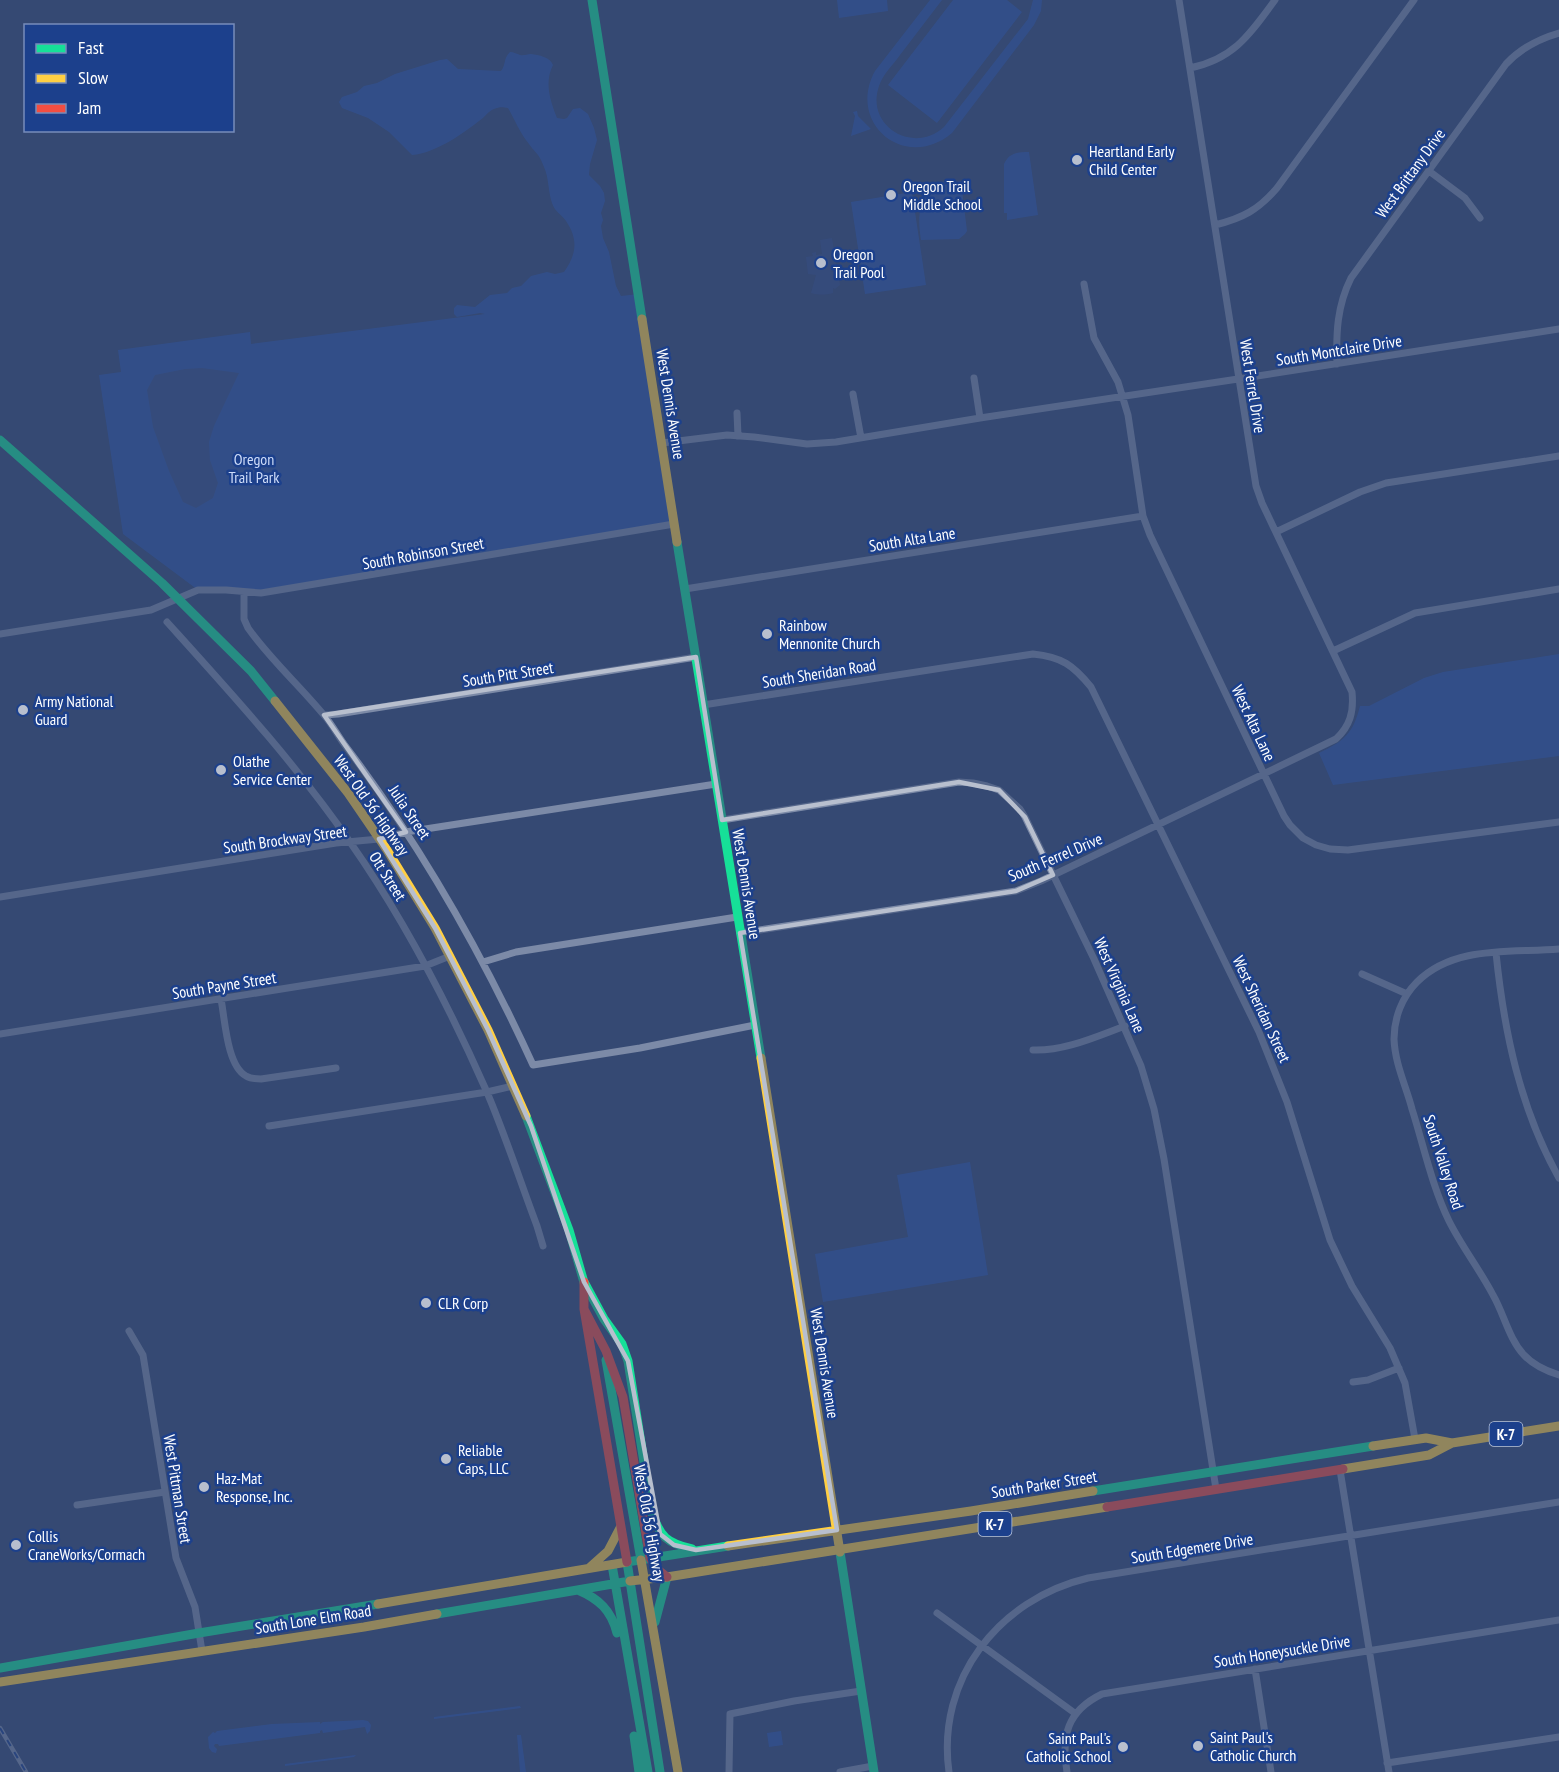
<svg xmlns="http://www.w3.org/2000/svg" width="1559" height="1772" font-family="'PT Sans Narrow',sans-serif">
	<rect width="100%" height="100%" fill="#354973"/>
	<path fill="#3056a3" d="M837,0H887L888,11L839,18Z
		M930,0H942C928,18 914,37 900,55C893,65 883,74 879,86C865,126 913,155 944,127L1028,19L1033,0H1042L1041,11L1034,25L952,133C906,172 846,124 875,71Z
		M953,0H1007L1022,12L937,123L888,85Z
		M510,52C514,52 517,54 520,55C524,56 527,54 531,54C539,55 550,57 553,65C545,81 549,96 555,113L557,118L564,119L567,118L573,109L580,108L588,114L594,128L597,140L590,164L589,175L600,186L604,193L605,201L601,213L603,220L601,226L603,238L609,252L616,286L621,296L639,294L674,524L261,593L198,590L123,534L99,375L121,372L118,350L250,332L251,344L485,314L480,313L457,317L454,314V308L457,305L475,307L490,295L507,293L512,288L521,286L531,276L547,272L555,274L564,272C576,255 579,240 566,221C561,214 555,212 552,203C548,191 549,178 544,167C539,153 536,154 529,144C520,133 515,120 508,108C502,107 499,107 494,109C489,111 487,114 483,118C464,133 436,153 412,155L389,132L368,118L342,108L339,102L342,97L357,92L364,86L377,83L395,74L440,60L447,59L458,69L501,71C506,65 503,59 510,52Z
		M857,111L858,116L871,129L851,136L855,116L853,112Z
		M1029,152L1038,215L1007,220V213H1004V164C1009,153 1017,152 1029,152Z
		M961,181L967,231L965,234L959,239L921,240C915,203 924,188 961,181Z
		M912,192L926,285L865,294L851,202Z
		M1559,654V756L1333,785L1319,753C1344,741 1353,734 1360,706H1369L1424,678L1443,672Z
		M970,1162L988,1275L823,1302L815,1254L908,1237L897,1175Z
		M520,1706L521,1708L434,1719V1717Z
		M363,1720L368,1721L371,1725L370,1731L367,1734L365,1727L323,1733L322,1730L320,1731V1733L219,1746L218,1744H215L214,1746L217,1749L216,1753L212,1752L209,1748L208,1737L213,1732L215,1733L217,1731L272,1724L320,1722V1724L323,1722Z
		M781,1731L783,1745L769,1747L767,1733Z
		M517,1735H521L526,1772H520Z
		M356,1755L354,1757L285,1766V1764Z"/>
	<path fill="#364f86" d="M832,238L837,270L830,272H838L840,285L835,289L833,288V293C825,295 819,295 811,293L816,275L808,274L806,257L813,256L812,253L816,252V255L822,254L820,240Z
		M202,368L239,373L214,426L209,442L210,460L218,483L213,498L196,508L183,502L169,471L153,427L147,390L155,375L185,369Z"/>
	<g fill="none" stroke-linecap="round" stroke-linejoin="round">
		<path stroke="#7c8aa7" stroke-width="7" d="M1190,68C1234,59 1250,34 1275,0
			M1429,171L1465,198L1480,218
			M1215,225C1243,218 1258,210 1277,188L1414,0
			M1084,284L1094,338L1118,382L1128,415L1143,516L1150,535L1284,816L1290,825L1303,838L1316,845L1330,849L1348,850L1559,822
			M1337,364C1336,333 1337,306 1351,278L1506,64C1521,48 1538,39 1559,33
			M974,378L980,418
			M853,394L861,438
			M737,413L738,436
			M662,443L727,435L754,437L807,444L836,442L980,418L1238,379L1559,329
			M1276,532L1360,492L1386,483L1559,456
			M685,589L1143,516
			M244,593V619L248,628C270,659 299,685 323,714C331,723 337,734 344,744C420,844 481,951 533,1065L640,1048L755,1025
			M167,622C231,693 296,764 350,842C404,919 448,1004 486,1090C505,1134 520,1181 537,1226L543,1246
			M0,634L151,610L198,590H226L261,593L674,524
			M1333,651L1415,613L1559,589
			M703,705L1033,654C1062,657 1073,665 1091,687L1259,1032L1287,1102L1330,1240L1352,1286L1390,1348L1405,1383L1415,1439
			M324,715L338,714L696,657
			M722,820L959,782L973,783L987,786L999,790L1020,809L1025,817L1094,959L1141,1066L1154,1109L1164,1159L1216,1489
			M0,897L336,843L379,839L406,832L716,784
			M740,933L1016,891L1041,881L1336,739C1350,726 1354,712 1352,692L1262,503L1256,486L1179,0
			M1559,949C1511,953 1454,945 1417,982C1402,997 1394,1018 1394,1039C1395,1064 1406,1086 1412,1109C1424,1147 1432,1186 1449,1221C1462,1247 1480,1270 1493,1295C1504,1314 1509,1339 1524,1355C1534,1366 1546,1371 1559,1375
			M1496,953C1504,1031 1520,1109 1559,1178
			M483,962L516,952L737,917
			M1362,974L1407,994
			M221,999C225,1020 227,1066 246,1076C251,1079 256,1079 261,1079L336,1068
			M0,1034L425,966L450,956
			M1033,1050C1065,1051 1095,1037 1125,1026
			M269,1126L487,1092L513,1086
			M129,1331L143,1355L176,1558L195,1607L202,1651
			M1353,1382L1368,1380L1399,1368
			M1340,1470L1389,1772
			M77,1505L165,1492
			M937,1613L1076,1714
			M1255,1669L1271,1772
			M1387,1763L1559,1737
			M729,1772L730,1714L794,1701L861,1691
			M840,1772L873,1766
			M949,1772C936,1679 999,1599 1088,1578L1559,1502
			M1067,1772C1061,1736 1067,1711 1102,1694L1559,1620"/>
		<path stroke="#16e098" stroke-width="9" d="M592,0L642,319
			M0,440L162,583L251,671L275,701
			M677,542L761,1058
			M526,1116L569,1230L585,1286
			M584,1282L604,1319L622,1344L628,1361L652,1513C660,1537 667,1543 692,1549
			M606,1360L641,1560
			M1093,1491L1373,1446
			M840,1552L874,1772
			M612,1565L648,1772
			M578,1590C599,1599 611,1610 617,1633
			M437,1614L630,1581
			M655,1622L667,1577
			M0,1668L199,1633L378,1604
			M634,1736L639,1772
			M660,1772L627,1562L728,1546"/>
		<path stroke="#ffcf43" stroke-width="9" d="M642,319L677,542
			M275,701L348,793L387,850L435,928L488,1030L526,1116
			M761,1058L840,1552
			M1373,1446L1426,1438L1452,1443L1559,1426
			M1343,1469L1429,1455L1452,1443
			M728,1546L971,1511L1093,1491
			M641,1560L678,1772
			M589,1568L608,1551L620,1528
			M630,1581L667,1577L1107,1507
			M378,1604L627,1562
			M0,1682L364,1627L437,1614"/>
		<path stroke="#f24e42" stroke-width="9" d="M584,1282V1309L627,1562
			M584,1309L606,1351L623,1397L650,1558L657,1569L667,1577
			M1107,1507L1343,1469"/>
		<defs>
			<path id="rail" d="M0,1728L26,1772"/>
		</defs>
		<use href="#rail" stroke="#7d8aa6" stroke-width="4.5"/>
		<use href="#rail" stroke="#1c408c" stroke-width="2" stroke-dasharray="7" stroke-linecap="butt"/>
	</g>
	<path d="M0 0H1559V1772H0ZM696,657L722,820L959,782L999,790L1025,817L1053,875L1016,891L740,933L837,1530L696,1550L674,1545L660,1534L628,1361L584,1282L531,1126L488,1030L435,928L379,839L406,832L324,715Z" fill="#354973" fill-opacity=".55" fill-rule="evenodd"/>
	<path fill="none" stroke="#b8bfce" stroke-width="4.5" stroke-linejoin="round" d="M696,657L722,820L959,782L999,790L1025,817L1053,875L1016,891L740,933L837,1530L696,1550L674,1545L660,1534L628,1361L584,1282L531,1126L488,1030L435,928L379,839L406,832L324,715Z"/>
	<g fill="#b8bfce" stroke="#1c408c" stroke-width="2">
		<circle cx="1077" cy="160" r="6"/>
		<circle cx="891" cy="195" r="6"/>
		<circle cx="821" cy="263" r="6"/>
		<circle cx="767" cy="634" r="6"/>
		<circle cx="23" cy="710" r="6"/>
		<circle cx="221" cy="770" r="6"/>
		<circle cx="426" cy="1303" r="6"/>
		<circle cx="446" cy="1459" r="6"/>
		<circle cx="204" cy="1487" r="6"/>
		<circle cx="16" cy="1545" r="6"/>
		<circle cx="1198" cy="1746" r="6"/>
		<circle cx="1123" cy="1747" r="6"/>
	</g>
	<g text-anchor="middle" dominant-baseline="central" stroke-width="5" stroke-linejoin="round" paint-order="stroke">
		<g fill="#1c408c" stroke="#bbc6dc" stroke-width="1.5">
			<rect x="1489.5" y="1422" width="33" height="24" rx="4.5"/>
			<rect x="978.5" y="1512" width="33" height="24" rx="4.5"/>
		</g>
		<g font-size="15" font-weight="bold" fill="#fff">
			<text x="1506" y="1434">K-7</text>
			<text x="995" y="1524">K-7</text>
		</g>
		<g font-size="16" fill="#fff" stroke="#1c408c" text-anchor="start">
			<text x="1089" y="151">Heartland Early<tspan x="1089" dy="18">Child Center</tspan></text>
			<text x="903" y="186">Oregon Trail<tspan x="903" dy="18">Middle School</tspan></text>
			<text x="833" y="254">Oregon<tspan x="833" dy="18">Trail Pool</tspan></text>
			<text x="779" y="625">Rainbow<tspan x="779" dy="18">Mennonite Church</tspan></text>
			<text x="35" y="701">Army National<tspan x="35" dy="18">Guard</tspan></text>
			<text x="233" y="761">Olathe<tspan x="233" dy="18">Service Center</tspan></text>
			<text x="438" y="1303">CLR Corp</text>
			<text x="458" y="1450">Reliable<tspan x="458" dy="18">Caps, LLC</tspan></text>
			<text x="216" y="1478">Haz-Mat<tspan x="216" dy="18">Response, Inc.</tspan></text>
			<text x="28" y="1536">Collis<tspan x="28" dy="18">CraneWorks/Cormach</tspan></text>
			<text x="1210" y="1737">Saint Paul's<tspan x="1210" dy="18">Catholic Church</tspan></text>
			<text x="1111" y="1738" text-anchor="end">Saint Paul's<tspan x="1111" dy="18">Catholic School</tspan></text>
		</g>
		<g font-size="16" fill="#fff" stroke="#1c408c">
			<text transform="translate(1410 173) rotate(-54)">West Brittany Drive</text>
			<text transform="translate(1339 350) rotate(-9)">South Montclaire Drive</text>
			<text transform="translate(1253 386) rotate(81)">West Ferrel Drive</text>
			<text transform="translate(671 404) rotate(81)">West Dennis Avenue</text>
			<text transform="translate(912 539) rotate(-9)">South Alta Lane</text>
			<text transform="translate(423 553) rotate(-10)">South Robinson Street</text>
			<text transform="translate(819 673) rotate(-9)">South Sheridan Road</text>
			<text transform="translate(508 674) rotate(-9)">South Pitt Street</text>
			<text transform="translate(1254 723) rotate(65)">West Alta Lane</text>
			<text transform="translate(372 805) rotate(55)">West Old 56 Highway</text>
			<text transform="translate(410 812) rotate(56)">Julia Street</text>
			<text transform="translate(285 839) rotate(-8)">South Brockway Street</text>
			<text transform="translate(1055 857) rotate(-23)">South Ferrel Drive</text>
			<text transform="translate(388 876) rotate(58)">Ott Street</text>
			<text transform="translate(747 884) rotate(81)">West Dennis Avenue</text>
			<text transform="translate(224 985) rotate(-9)">South Payne Street</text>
			<text transform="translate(1120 985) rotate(66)">West Virginia Lane</text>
			<text transform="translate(1262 1009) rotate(65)">West Sheridan Street</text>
			<text transform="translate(1444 1162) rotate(72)">South Valley Road</text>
			<text transform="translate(825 1363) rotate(81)">West Dennis Avenue</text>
			<text transform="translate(1044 1484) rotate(-9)">South Parker Street</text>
			<text transform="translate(178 1489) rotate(81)">West Pittman Street</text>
			<text transform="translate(650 1523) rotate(80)">West Old 56 Highway</text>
			<text transform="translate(1192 1548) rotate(-9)">South Edgemere Drive</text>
			<text transform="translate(313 1619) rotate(-9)">South Lone Elm Road</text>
			<text transform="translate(1282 1651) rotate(-9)">South Honeysuckle Drive</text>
		</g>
		<g font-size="16" fill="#cedcf9" stroke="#1c408c">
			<text x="254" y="459">Oregon<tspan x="254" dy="18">Trail Park</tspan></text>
		</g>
	</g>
	<rect x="24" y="24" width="210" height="108" fill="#1c408c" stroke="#778cba" stroke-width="1.5"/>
	<rect x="36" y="44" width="30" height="9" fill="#16e098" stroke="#778cba" stroke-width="1.5"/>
	<text x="78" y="54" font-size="18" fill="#ffffff">Fast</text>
	<rect x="36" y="74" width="30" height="9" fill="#ffcf43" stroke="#778cba" stroke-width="1.5"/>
	<text x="78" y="84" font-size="18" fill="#ffffff">Slow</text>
	<rect x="36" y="104" width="30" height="9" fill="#f24e42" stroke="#778cba" stroke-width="1.5"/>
	<text x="78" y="114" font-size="18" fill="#ffffff">Jam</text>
</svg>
